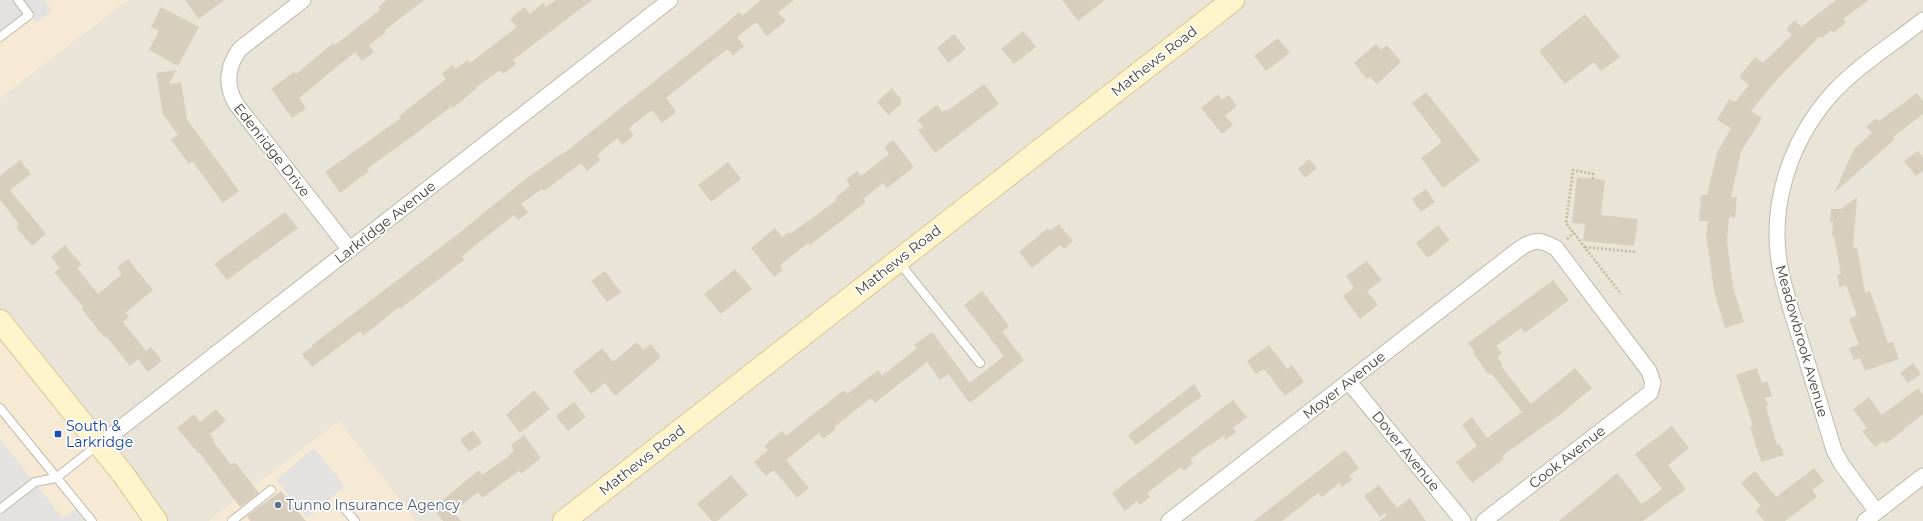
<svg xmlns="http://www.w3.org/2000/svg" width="1923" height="521" font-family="Montserrat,sans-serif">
	<rect width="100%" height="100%" fill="#f5f2ea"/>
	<path fill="#e9e4d7" d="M127,0H1923V521H156L0,321V98Z"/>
	<path fill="#f7ead5" d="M0,0H127L0,98Z
		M0,321L156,521H0Z
		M339,421L416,521H208Z"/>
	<path fill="#e4e2de" d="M0,0H44L52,11L36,23L30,15L0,37Z
		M0,439L63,518L79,506L92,521H0Z
		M314,448L345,486L307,518L276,479Z"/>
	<path fill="#d7cebe" d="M185,0H224L199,19Z
		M387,0H424L385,30L386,32L369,45L374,52L362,61L355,52L299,98L306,108L292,118L271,89L294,72L296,74L333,43L335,45L380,10L378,7Z
		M556,0H592L513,60L516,64L503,74L500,70L475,88L476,89L453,108L452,106L414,135L367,169L369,171L340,193L325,172L401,118L399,116L446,79L442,74L452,65L456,69L467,60L470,63L517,27L510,19L524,7L530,14L543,3L546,7Z
		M761,0H794L778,13L786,21L767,36L756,22L737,37L744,46L733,56L727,49L666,98L676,112L662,123L652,110L629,128L634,135L622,145L617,138L597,155L600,160L587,171L581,163L544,191L542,189L521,204L528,213L518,220L514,215L462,256L464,260L400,309L399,307L363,336L360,331L312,367L302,354L313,346L312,345L458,234L523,181L562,153L563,154L715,33L739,12L742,16Z
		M1062,0H1105L1078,21Z
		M1836,0H1869L1843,19L1846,23L1833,33L1831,30L1822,38L1820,36L1780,76L1751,111L1762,118L1741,152L1731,197H1737L1735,218L1729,217L1727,241L1733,287L1744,322L1725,328L1714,291L1706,234L1708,221H1699L1701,195H1707L1717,153L1731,128L1717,120L1729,99L1735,102L1749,85L1739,77L1755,57L1763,63L1792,35L1786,29L1795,20L1801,27Z
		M161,7L199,27L178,66L149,50L159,31L151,27Z
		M1585,14L1620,57L1601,71L1594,62L1565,84L1539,51Z
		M1023,31L1036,47L1014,64L1001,49Z
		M954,34L966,49L948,63L937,48Z
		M1278,38L1290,53L1266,71L1254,56Z
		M1376,44L1381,50L1387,45L1401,62L1377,84L1370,77L1367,79L1354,63Z
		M176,70L169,84L181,82L187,119L239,191L223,203L192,161L189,164L171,140L178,135L163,114L156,73Z
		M984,84L999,104L935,153L918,130L923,127L917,120L937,105L942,112L946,109L947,111Z
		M892,88L901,99V104L888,115L877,102Z
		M1426,92L1480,160L1443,188L1421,158L1442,142L1412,103Z
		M1917,93L1923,101V114L1893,137L1895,139L1834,193L1854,149L1872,133L1866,127L1876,118L1879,121Z
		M1218,94L1222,100L1229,95L1237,106L1225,116L1233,125L1222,134L1201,108Z
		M893,140L914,167L887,188L883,183L863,199L866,202L810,245L808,243L780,265L783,270L774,277L751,248L775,228L782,237L789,232L790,234L837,200L835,198L850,186L846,180L857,171L861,176L889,154L884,147Z
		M1918,151L1923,158V171L1916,176L1904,161Z
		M1309,159L1317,168L1305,178L1298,169Z
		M20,160L31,174L10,190L46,234L32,246L16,227L19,224L0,200V176Z
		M728,162L741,179L711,202L698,185Z
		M1577,177L1605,180L1601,215L1638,219L1634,246L1583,241L1585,224L1572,223Z
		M1426,189L1435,202L1421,212L1412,199Z
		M1857,197L1853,248L1857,247L1865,293L1870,291L1888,343L1893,342L1899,359L1865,371L1860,358L1854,360L1849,348L1859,345L1849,319L1857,315L1846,285L1839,287L1837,274H1841L1834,236H1832L1833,222H1830L1831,209H1841Z
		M285,212L298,228L227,280L214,264Z
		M1059,224L1073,241L1064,249L1060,245L1032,268L1019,252L1048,228L1050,231Z
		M1438,225L1450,240L1428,258L1416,243Z
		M65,245L82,265L77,268L98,294L122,274L117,267L128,259L153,290L125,313L129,317L123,322L146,351L151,347L162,361L148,372L138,359L130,366L106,336L104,337L81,308L83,307L54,272L60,268L51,257Z
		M1367,261L1382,280L1367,291L1378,305L1360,319L1343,296L1354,288L1346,276Z
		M735,269L752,289L721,314L704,294Z
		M605,271L621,292L607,302L591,281Z
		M1553,280L1569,300L1525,333L1521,328L1496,346L1502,353L1497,357L1503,365L1501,366L1531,404L1575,368L1592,388L1561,414L1502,456L1504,459L1472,483L1456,462L1477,446L1462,425L1472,417L1487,438L1522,412L1491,373L1489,375L1473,353L1475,352L1468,343Z
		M982,291L1009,326L1002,332L1024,360L970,403L948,374L940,380L927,362L875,403L871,398L834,427L836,429L823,439L819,433L786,460L809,488L797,498L774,470L766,476L754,462L768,450L764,446L782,431L786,436L844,390L847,394L878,370L882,376L917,348L914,345L932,332L970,383L1004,356L964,305Z
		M637,342L643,350L651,344L661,357L615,396L605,383L591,394L573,372L602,348L613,362Z
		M1269,345L1287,369L1292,365L1304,382L1285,396L1264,369L1256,374L1247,361Z
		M1913,363L1921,374L1908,383L1900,373Z
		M1757,368L1762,383L1767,381L1772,396L1765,398L1768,406L1766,407L1777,445L1780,444L1784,455L1761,462L1750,427L1753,426L1736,375Z
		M1194,384L1202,396L1136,445L1128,435Z
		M1918,388L1923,395V414L1886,444L1883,441L1875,447L1862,431L1867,428L1853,409L1869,397L1882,415Z
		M534,390L550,409L520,433L506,415Z
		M1233,400L1247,417L1233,428L1236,432L1226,440L1223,436L1211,445L1210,444L1191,459L1193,463L1184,471L1181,467L1147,493L1150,497L1140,505L1137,501L1125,511L1112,493Z
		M574,402L586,417L568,431L556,416Z
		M216,409L226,421L210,434L214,440L213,441L231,465L235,462L259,493L240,507L199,452L198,453L177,428L194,414L200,422Z
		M1672,426L1689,448L1668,465L1686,489L1643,521H1559L1617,473L1642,504L1662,489L1635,454Z
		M473,430L482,443L469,452L460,440Z
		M524,435L541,458L521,474L519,471L482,498L478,492L453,512L461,521H443L433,508L479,470L482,475L508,457L514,450L511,445Z
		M1345,450L1359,468L1349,476L1352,480L1342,487L1339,483L1322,497L1318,493L1282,521H1254Z
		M1814,468L1824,481L1812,490L1817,497L1785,521H1764L1756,511L1761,506L1741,483L1755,471L1776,497Z
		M731,475L748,495L717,521H712L697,504Z
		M1379,485L1397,508L1410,498L1426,521H1379L1387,515L1385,513L1380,517L1364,496Z
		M281,491L306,521H250L247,516Z"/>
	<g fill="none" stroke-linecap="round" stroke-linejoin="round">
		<defs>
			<path id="lane" d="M0,37L29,15L18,0
				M898,261L980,363
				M0,408L92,521
				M344,508L355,521
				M0,509L35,482L56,478L99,444
				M232,521L271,490"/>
			<path id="street" d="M303,0L240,49C227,66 225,85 236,104L350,250
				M1349,382L1463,521
				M100,444L670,0
				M1877,512L1842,465L1834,450C1823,414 1812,378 1801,342C1794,319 1786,296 1781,272C1768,210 1788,145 1829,97C1854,68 1893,44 1923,20
				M1169,521L1519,249C1534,239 1539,239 1556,248L1649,371L1653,383L1650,393L1484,521
				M1865,521L1923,476"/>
			<path id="secondary" d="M0,321L123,474L156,521
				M564,521L1233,0"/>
		</defs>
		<use href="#lane" stroke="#c1baac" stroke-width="10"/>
		<use href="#street" stroke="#c1baac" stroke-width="17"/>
		<use href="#secondary" stroke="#d6c798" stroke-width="24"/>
		<path stroke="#c3b79c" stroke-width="2.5" stroke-dasharray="2 2" stroke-linecap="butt" d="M1593,179V174L1573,170L1566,223L1621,294
			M1567,239L1574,233
			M1585,247L1637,252"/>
		<use href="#lane" stroke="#fff" stroke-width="8"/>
		<use href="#street" stroke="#fff" stroke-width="15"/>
		<use href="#secondary" stroke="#fff4ca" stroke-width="22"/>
	</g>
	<rect fill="#1a4fb4" stroke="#fff" stroke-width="1.5" x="54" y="430" width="8" height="8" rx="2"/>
	<circle fill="#5c6f8a" stroke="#fff" stroke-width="1.5" cx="278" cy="505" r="4"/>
	<g text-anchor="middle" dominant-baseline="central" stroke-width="3.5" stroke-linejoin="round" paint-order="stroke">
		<g font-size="14" fill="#494337" stroke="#fff">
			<text transform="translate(1154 61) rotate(-38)">Mathews Road</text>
			<text transform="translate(272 150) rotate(52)">Edenridge Drive</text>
			<text transform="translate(385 222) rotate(-38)">Larkridge Avenue</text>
			<text transform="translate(898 260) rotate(-38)">Mathews Road</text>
			<text transform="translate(1802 341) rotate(74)">Meadowbrook Avenue</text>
			<text transform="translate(1344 385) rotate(-38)">Moyer Avenue</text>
			<text transform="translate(1406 451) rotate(51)">Dover Avenue</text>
			<text transform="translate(1567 457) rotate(-38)">Cook Avenue</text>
			<text transform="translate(642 460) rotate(-38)">Mathews Road</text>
		</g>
		<g font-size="14" fill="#164399" stroke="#fff" text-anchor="start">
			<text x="66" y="426">South &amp;<tspan x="66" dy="16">Larkridge</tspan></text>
		</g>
		<g font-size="14" fill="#4e5e75" stroke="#fff" text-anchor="start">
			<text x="286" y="505">Tunno Insurance Agency</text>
		</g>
	</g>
</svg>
